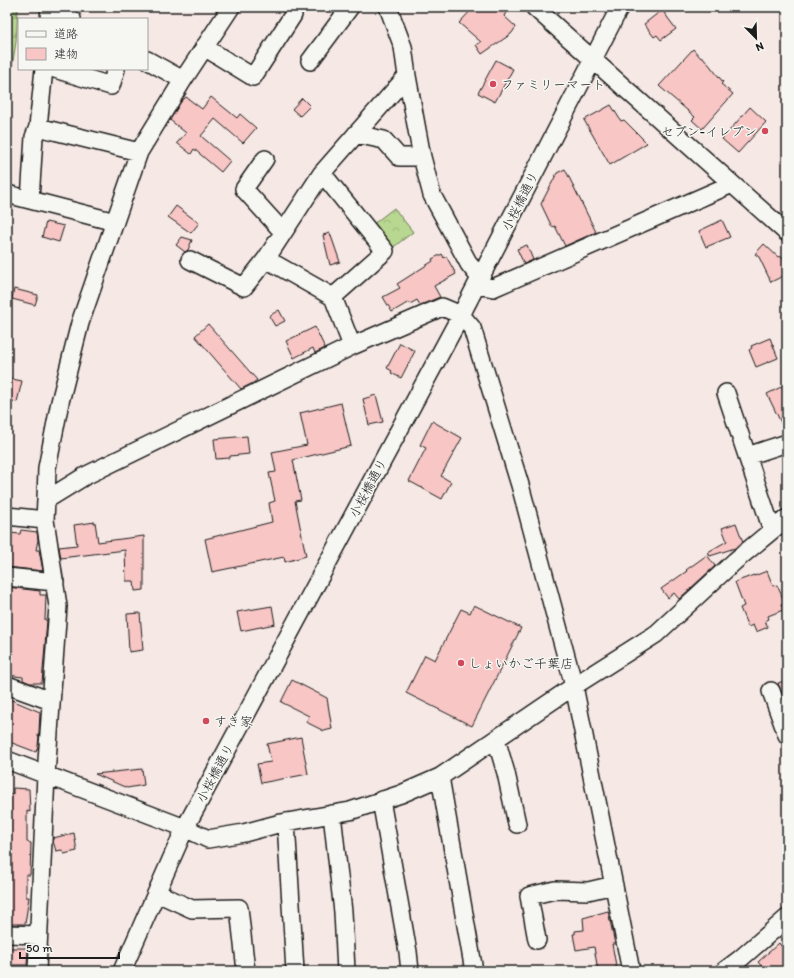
<svg xmlns="http://www.w3.org/2000/svg" width="794" height="978" font-family="Itim,'Klee One',sans-serif">
	<defs>
		<pattern id="forest-firs" width="22" height="20" patternUnits="userSpaceOnUse"><rect width="22" height="20" fill="#b8d790"/><path d="M5 1l3.5 6h-7zM16 11l3.5 6h-7z" fill="#9eb87c"/></pattern>
		<pattern id="park-crowns" width="20" height="18" patternUnits="userSpaceOnUse"><rect width="20" height="18" fill="#b8d790"/><path d="M2 6a3 3 0 1 1 6 0M12 15a3 3 0 1 1 6 0" fill="none" stroke="#9eb87c"/></pattern>
	</defs>
	<rect width="100%" height="100%" fill="#f6e8e4"/>
	<filter id="ink" filterUnits="userSpaceOnUse"><feTurbulence type="fractalNoise" baseFrequency=".025" numOctaves="2"/><feDisplacementMap in="SourceGraphic" scale="8" xChannelSelector="R" yChannelSelector="G"/><feConvolveMatrix kernelMatrix="1 2 1 2 8 2 1 2 1" color-interpolation-filters="sRGB"/></filter>
	<g filter="url(#ink)">
		<path fill="url(#forest-firs)" stroke="#6a7a56" d="M7,7H18L16,42L7,98Z"/>
		<path fill="url(#park-crowns)" stroke="#6a7a56" d="M394,208L413,232L391,249L372,225Z"/>
		<path fill="#f7c6c5" stroke="#1c1c1c" d="M474,7H509L504,16L516,27L511,34L482,54L476,45L481,42L459,23Z
			M662,10L676,29L661,40L657,35L654,37L644,24Z
			M693,49L701,58L703,57L723,82L721,84L733,94L702,129L692,120L695,117L659,86Z
			M496,60L513,69L495,102L478,93Z
			M186,97L202,109L211,97L237,118L240,114L256,128L243,143L215,119L201,136L230,161L221,172L194,149L191,154L177,143L186,133L170,120L180,103Z
			M302,98L310,106L300,116L292,109Z
			M611,105L621,121L624,120L647,143L610,165L584,120Z
			M750,107L766,122L738,153L722,139Z
			M565,169L596,232L565,246L555,226L552,227L541,204L557,173Z
			M176,206L199,223L191,233L168,217Z
			M722,220L730,237L706,247L699,231Z
			M46,222L64,226L59,242L42,237Z
			M330,233L340,262L330,265L323,235Z
			M182,237L192,240L188,250L185,252L176,245Z
			M764,244L778,257L780,256L787,262V274L771,282L759,257L755,254Z
			M527,245L533,260L524,264L517,249Z
			M442,254L444,258L446,256L456,274L434,286L440,297L420,305L417,300L410,304L409,302L392,312L383,297L400,288L397,284L433,261L432,259Z
			M14,289L38,295L35,305L12,299Z
			M279,310L285,321L275,326L269,316Z
			M208,324L257,380L253,383L241,389L195,336Z
			M315,327L325,348L315,353L313,348L294,358L286,341Z
			M770,338L778,358L756,367L749,350L752,348L751,346Z
			M400,343L415,351L401,378L391,373L392,371L387,368Z
			M7,378L22,381L17,402L7,400Z
			M787,384V433H786L767,394Z
			M376,395L383,422L369,425L363,399Z
			M341,403L351,446L293,460L301,500L295,501L306,556L285,562L284,557L212,572L205,539L272,522L269,503L275,501L269,473L276,472L272,452L307,445L300,413Z
			M432,421L462,438L441,476L451,482L442,499L409,481L426,448L420,445Z
			M247,436L249,454L230,456V458L216,459L214,439Z
			M95,522L98,542L144,536V590L135,591L134,581H126L125,550L61,558L59,547L77,545L74,525Z
			M736,523L743,542L735,548L710,556L708,552L727,541L722,528Z
			M21,530L37,532L38,540L36,550H39L43,571L7,567V548L9,533L20,534Z
			M707,555L715,566L679,599L674,593L668,598L661,589L687,571L686,570Z
			M767,571L773,586L777,585L785,603L781,604L783,610L768,616L769,619L765,621L768,627L756,632L753,625L748,627L740,608L744,606L735,582L754,575V576Z
			M7,587L40,591V595H46L45,620H47L42,683H30L23,680V677L7,675Z
			M474,605L521,628L472,726L406,693L425,655L435,660L461,609L470,613Z
			M272,606L275,624L241,631L237,612Z
			M140,613L143,650L129,652L127,614Z
			M292,680L327,698L332,729L324,731L306,722L309,716L281,702Z
			M787,680V706L780,688L778,683Z
			M7,698L40,712L39,732L38,736H39L38,746L36,752L7,741Z
			M301,737L308,774L261,783L257,764L271,762L267,744Z
			M142,769L144,785L127,788L95,774Z
			M13,788L29,789L30,812L27,811V842L31,843L30,875H26V897H29L25,924H7V794H13Z
			M74,833L77,851L64,854L62,850L56,851L53,841V838Z
			M608,911L615,944H612L617,971H598L594,947L576,950L573,934H575V931L584,930L583,918Z
			M787,941V971H766L758,962L779,943L781,946Z
			M7,948H28L27,965H7Z"/>
		<g fill="none" stroke-linecap="round" stroke-linejoin="round">
			<defs>
				<path id="minor" d="M534,7L787,233
					M49,19L50,7L72,19
					M204,47L253,77L293,15
					M147,60L183,80
					M310,61L350,7
					M55,69L111,86L116,69
					M38,127L44,69
					M356,134L384,140L399,157H422L407,76
					M422,157L432,195L469,264L480,278
					M265,159L244,189L283,232
					M322,173L385,251L333,297
					M7,194L115,222
					M30,200L34,137L38,127L139,152
					M266,259L333,297L352,346L442,307L461,315L472,328L520,485L574,686L631,971
					M190,260L244,287L266,259L322,173L407,76L403,47L388,7
					M477,285L493,288L732,184
					M726,393L772,530
					M747,456L787,443
					M46,500L85,476L352,346
					M7,516L45,520
					M7,577L55,582
					M7,685L51,701
					M771,691L787,735
					M496,739L506,773L517,824
					M7,760L185,828L208,839L244,833L281,823L350,811L401,794L440,777L574,686L656,634L735,561L787,518
					M440,777L474,971
					M381,800L408,952L410,971
					M332,814L343,912L346,971
					M286,822L295,971
					M157,893L192,909L239,908L246,971
					M7,934L38,935
					M537,940L529,896L555,890L588,891L614,885
					M37,971L46,775L58,606L45,520L46,500L47,468L60,402L80,323L139,152L183,80L231,7
					M122,971L185,828L461,315L620,7
					M724,971L740,959L787,918"/>
			</defs>
			<use href="#minor" stroke="#1c1c1c" stroke-width="20"/>
			<use href="#minor" stroke="#f6f6f2" stroke-width="17"/>
		</g>
	</g>
	<g fill="#d1495b" stroke="#f6f6f2" stroke-width="1.5">
		<circle cx="493" cy="84" r="4"/>
		<circle cx="765" cy="131" r="4"/>
		<circle cx="461" cy="663" r="4"/>
		<circle cx="206" cy="721" r="4"/>
	</g>
	<g text-anchor="middle" dominant-baseline="central" stroke-width="3" stroke-linejoin="round" paint-order="stroke">
		<g font-size="13" fill="#1c1c1c" stroke="#f6f6f2" text-anchor="start">
			<text x="501" y="84">ファミリーマート</text>
			<text x="757" y="131" text-anchor="end">セブン-イレブン</text>
			<text x="469" y="663">しょいかご千葉店</text>
			<text x="214" y="721">すき家</text>
		</g>
		<g font-size="13" fill="#1c1c1c" stroke="#f6f6f2">
			<text transform="translate(520 201) rotate(-63)">小桜橋通り</text>
			<text transform="translate(368 488) rotate(-62)">小桜橋通り</text>
			<text transform="translate(215 773) rotate(-62)">小桜橋通り</text>
		</g>
	</g>
	<rect width="794" height="978" fill="none" stroke="#f6f6f2" stroke-width="24"/>
	<rect x="12" y="12" width="770" height="954" fill="none" stroke="#1c1c1c" stroke-width="1.5" filter="url(#ink)"/>
	<rect x="18" y="18" width="130" height="52" fill="#f6f6f2" stroke="#9f9f9c"/>
	<rect x="26" y="31" width="20" height="6" fill="#f6f6f2" stroke="#9f9f9c"/>
	<text x="54" y="38" font-size="12" fill="#1c1c1c">道路</text>
	<rect x="26" y="48" width="20" height="12" fill="#f7c6c5" stroke="#9f9f9c"/>
	<text x="54" y="58" font-size="12" fill="#1c1c1c">建物</text>
	<g transform="translate(756 38) rotate(157)" stroke="#f6f6f2" stroke-width="3" paint-order="stroke">
	<path d="M0-3L7 15L0 10L-7 15Z" fill="#1c1c1c"/>
	<text y="-6" font-size="11" font-weight="bold" text-anchor="middle" fill="#1c1c1c">N</text>
	</g>
	<path d="M20 952v6h99v-6" fill="none" stroke="#1c1c1c" stroke-width="2"/>
	<text x="26" y="952" font-size="12" fill="#1c1c1c" stroke="#f6f6f2" stroke-width="3" paint-order="stroke">50 m</text>
</svg>
